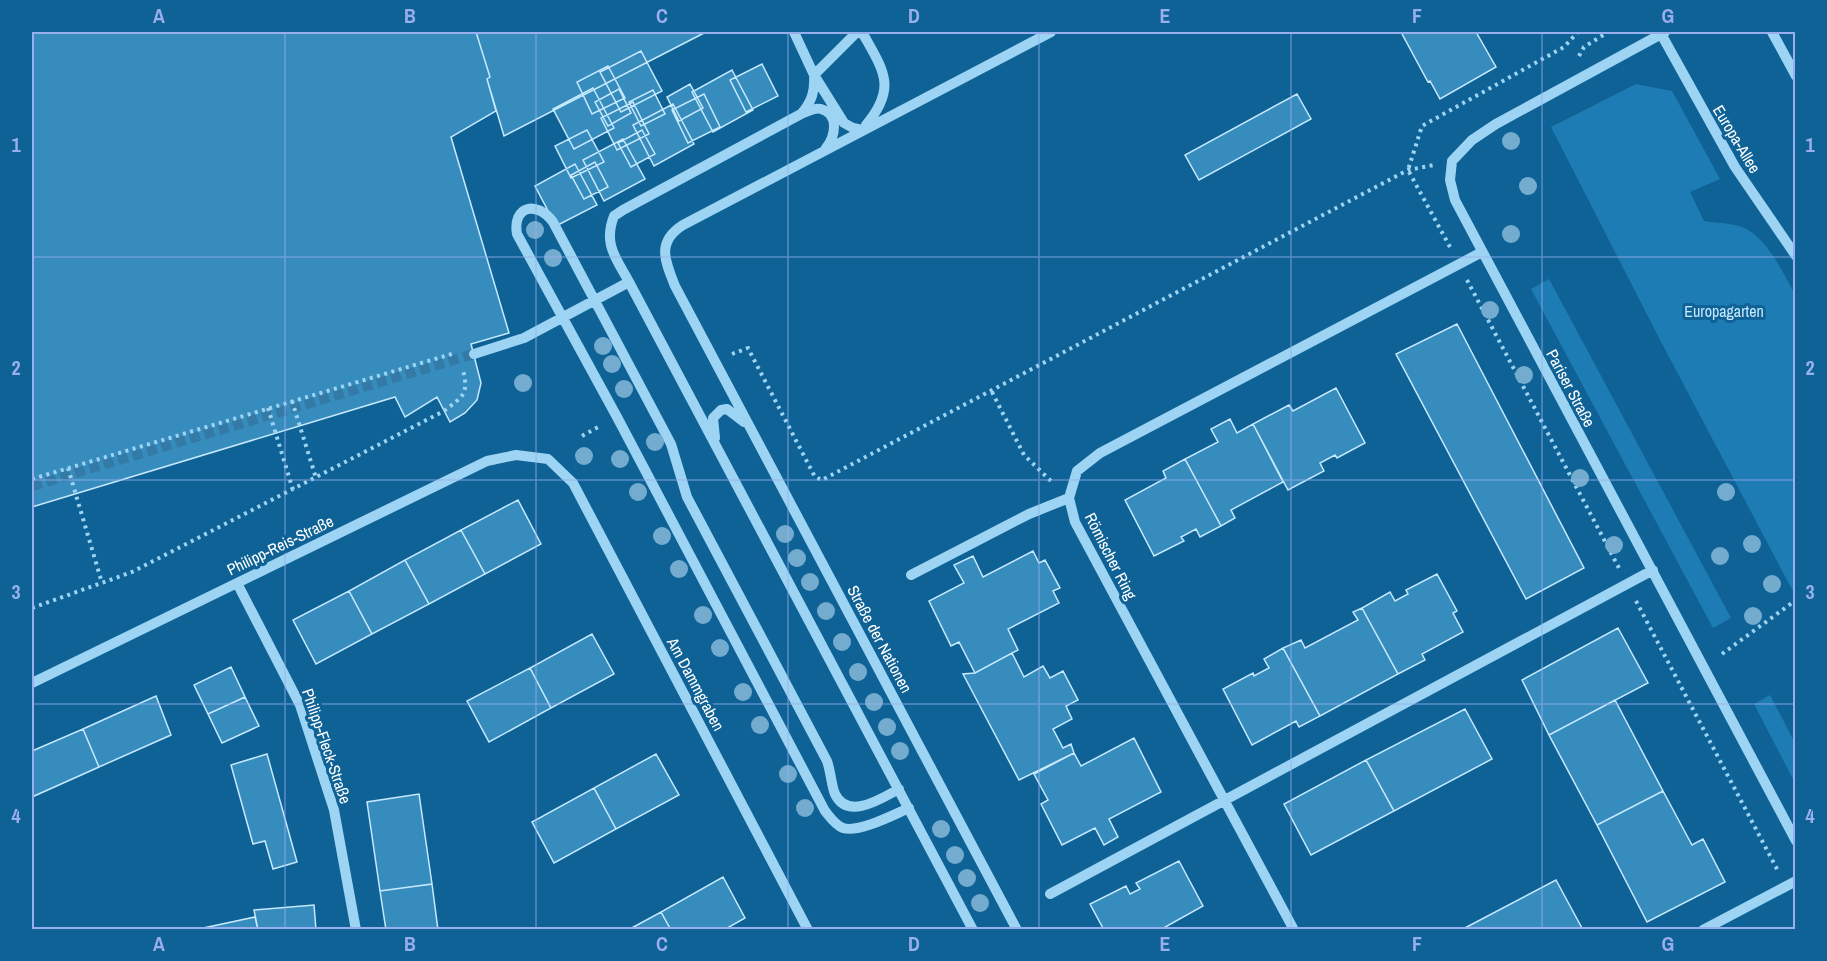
<svg xmlns="http://www.w3.org/2000/svg" width="1827" height="961" font-family="'Archivo Narrow',sans-serif">
	<rect width="100%" height="100%" fill="#0f6296"/>
	<path fill="#1d7cb3" d="M1636,84L1672,91L1720,179L1690,192L1704,221C1715,223 1731,223 1742,227C1768,238 1782,272 1795,294L1796,590L1794,592L1795,595L1659,338L1551,127Z
		M1549,279L1731,618L1713,628L1531,289Z
		M1770,695L1795,743V783L1754,704Z"/>
	<path fill="#378cbe" stroke="#c6e9fe" stroke-width="1.5" d="M32,32H476L490,77L487,79L496,111L451,137L509,333L471,344L481,383L477,400L465,413L450,422L437,397L405,417L395,397L32,507Z
		M476,32H706L504,136L487,79L490,77Z
		M1401,32H1476L1496,67L1440,99L1430,81L1428,82Z
		M641,51L662,91L621,112L600,72Z
		M762,64L778,96L746,112L730,80Z
		M608,66L625,98L592,114L577,82Z
		M732,70L753,110L713,132L692,92Z
		M690,84L703,108L679,121L667,97Z
		M593,88L614,128L574,149L553,109Z
		M619,89L631,113L608,126L595,102Z
		M653,90L665,114L641,126L629,102Z
		M704,94L720,127L688,143L672,110Z
		M1297,94L1311,119L1199,180L1185,155Z
		M633,102L649,134L617,150L601,118Z
		M673,104L694,144L654,166L633,125Z
		M587,130L604,162L571,178L555,146Z
		M642,130L655,154L631,167L618,143Z
		M623,139L645,179L604,201L583,160Z
		M595,162L608,187L584,199L571,175Z
		M575,164L597,205L556,226L535,186Z
		M1457,324L1584,568L1526,599L1396,354Z
		M1336,388L1365,443L1337,458L1335,455L1320,463L1324,471L1288,490L1253,424L1289,405L1293,411Z
		M1230,419L1237,433L1253,424L1283,482L1231,510L1235,518L1221,526L1185,459L1218,442L1211,429Z
		M1185,459L1221,526L1200,537L1196,529L1181,537L1184,541L1154,556L1125,500L1166,478L1163,471Z
		M518,500L541,544L485,574L461,530Z
		M461,530L485,574L429,604L405,560Z
		M1033,551L1039,563L1045,560L1060,588L1053,591L1059,603L1008,629L1018,650L975,673L959,642L951,646L929,601L964,583L954,565L973,556L983,577Z
		M405,560L429,604L372,634L349,591Z
		M1437,574L1457,611L1453,613L1463,632L1422,654L1425,660L1398,674L1362,608L1390,592L1395,601L1408,594L1406,590Z
		M349,591L372,634L316,664L293,620Z
		M1362,608L1398,674L1320,716L1283,648L1301,640L1305,648L1358,620L1353,612Z
		M1618,628L1648,683L1549,735L1522,680Z
		M592,634L614,674L551,708L530,668Z
		M1283,648L1320,716L1299,727L1296,721L1252,745L1223,689L1253,673L1254,676L1269,668L1264,659Z
		M1012,653L1024,677L1043,666L1050,678L1063,671L1078,700L1066,706L1072,719L1053,729L1063,748L1071,744L1074,753L1019,780L963,674L975,673Z
		M231,667L245,697L208,714L194,685Z
		M530,668L551,708L489,742L467,701Z
		M156,696L171,735L99,767L83,729Z
		M245,697L259,726L222,743L208,714Z
		M1615,700L1663,791L1597,825L1549,735Z
		M1465,709L1492,759L1394,811L1366,760Z
		M83,729L99,767L32,797V751Z
		M1134,738L1161,792L1109,819L1118,837L1104,845L1095,828L1062,845L1041,804L1048,800L1034,774L1074,753L1081,766Z
		M267,754L297,862L273,869L265,841L253,844L231,765Z
		M656,754L679,795L616,829L594,788Z
		M1366,760L1394,811L1311,855L1284,804Z
		M594,788L616,829L554,863L532,822Z
		M1663,791L1692,845L1703,839L1725,882L1647,922L1597,825Z
		M419,794L432,884L380,891L367,802Z
		M1179,861L1203,906L1160,930H1104L1090,904L1126,886L1130,894L1140,889L1136,883Z
		M723,877L745,918L724,930H671L661,912Z
		M1556,880L1583,930H1461Z
		M432,884L438,930H386L380,891Z
		M314,905L316,930H258L254,910Z
		M661,912L671,930H628Z
		M255,917L258,930H194Z"/>
	<g fill="none" stroke-linecap="round" stroke-linejoin="round">
		<path stroke="#337aa6" stroke-width="10" stroke-dasharray="10 5" stroke-linecap="butt" d="M32,486L474,354"/>
		<path stroke="#9dd4f4" stroke-width="4" stroke-dasharray="3 4.5" stroke-linecap="butt" d="M1579,56L1584,47L1608,32
			M1450,247L1408,170L1422,126L1564,47L1578,32
			M1467,280L1619,568
			M732,354L748,348L750,352L815,477L822,480L1408,170L1434,165
			M992,392L1024,455L1053,483
			M292,401L316,478
			M268,408L293,490
			M582,436L600,426
			M68,468L102,583
			M32,479L455,353
			M1636,601L1778,871
			M32,608L132,572L444,411C463,396 469,395 463,370
			M1722,654L1796,600"/>
		<path stroke="#9dd4f4" stroke-width="10" d="M794,32L814,75L844,123L853,128L862,130
			M862,32C883,70 898,87 866,125
			M1660,32L1735,167L1796,256
			M1665,32L1496,124L1472,140L1452,161L1450,180L1455,200L1796,841
			M1772,32L1796,76
			M802,113C812,101 815,91 814,75L857,32
			M826,148C835,137 840,114 821,109C815,107 807,112 801,114L623,210L614,216C603,244 616,258 629,282L973,930
			M474,354L524,338L629,282
			M715,438L713,418L721,410L727,409L744,422
			M911,575L1029,514L1069,498
			M237,583L300,705L334,810L356,930
			M32,683L487,461L516,455L548,459L573,483L808,930
			M899,789C882,798 848,821 835,794C831,784 831,772 827,761L687,497L671,444L553,222C537,200 512,206 517,234L617,417L825,811C830,817 835,825 843,828C859,833 893,815 909,808
			M1050,894L1653,570
			M1017,930L675,286C665,261 656,242 683,225L1051,32
			M1294,930L1075,522L1069,498L1077,471L1100,453L1482,252
			M1703,930L1796,881"/>
	</g>
	<g fill="#74accf">
		<circle cx="1511" cy="141" r="9"/>
		<circle cx="1528" cy="186" r="9"/>
		<circle cx="535" cy="230" r="9"/>
		<circle cx="1511" cy="234" r="9"/>
		<circle cx="553" cy="258" r="9"/>
		<circle cx="1490" cy="310" r="9"/>
		<circle cx="603" cy="346" r="9"/>
		<circle cx="612" cy="364" r="9"/>
		<circle cx="1524" cy="375" r="9"/>
		<circle cx="523" cy="383" r="9"/>
		<circle cx="624" cy="389" r="9"/>
		<circle cx="655" cy="442" r="9"/>
		<circle cx="584" cy="456" r="9"/>
		<circle cx="620" cy="459" r="9"/>
		<circle cx="1580" cy="478" r="9"/>
		<circle cx="638" cy="492" r="9"/>
		<circle cx="1726" cy="492" r="9"/>
		<circle cx="785" cy="534" r="9"/>
		<circle cx="662" cy="536" r="9"/>
		<circle cx="1752" cy="544" r="9"/>
		<circle cx="1614" cy="545" r="9"/>
		<circle cx="1720" cy="556" r="9"/>
		<circle cx="797" cy="558" r="9"/>
		<circle cx="679" cy="569" r="9"/>
		<circle cx="810" cy="582" r="9"/>
		<circle cx="1772" cy="584" r="9"/>
		<circle cx="826" cy="611" r="9"/>
		<circle cx="703" cy="615" r="9"/>
		<circle cx="1753" cy="616" r="9"/>
		<circle cx="842" cy="642" r="9"/>
		<circle cx="720" cy="648" r="9"/>
		<circle cx="858" cy="672" r="9"/>
		<circle cx="743" cy="692" r="9"/>
		<circle cx="874" cy="702" r="9"/>
		<circle cx="760" cy="725" r="9"/>
		<circle cx="887" cy="727" r="9"/>
		<circle cx="900" cy="751" r="9"/>
		<circle cx="788" cy="774" r="9"/>
		<circle cx="805" cy="808" r="9"/>
		<circle cx="941" cy="829" r="9"/>
		<circle cx="955" cy="855" r="9"/>
		<circle cx="967" cy="878" r="9"/>
		<circle cx="980" cy="903" r="9"/>
	</g>
	<path fill="none" stroke="#99afed" stroke-width="1.5" stroke-opacity="0.55" d="M285,32V930M536,32V930M788,32V930M1039,32V930M1291,32V930M1542,32V930M32,257H1796M32,480H1796M32,704H1796"/>
	<g text-anchor="middle" dominant-baseline="central" stroke-width="6" stroke-linejoin="round" paint-order="stroke">
		<g font-size="16" fill="#fff" stroke="#0f6296">
			<text transform="translate(1737 139) rotate(59)">Europa-Allee</text>
			<text transform="translate(1571 388) rotate(62)">Pariser Straße</text>
			<text transform="translate(280 545) rotate(-26)">Philipp-Reis-Straße</text>
			<text transform="translate(1111 556) rotate(63)">Römischer Ring</text>
			<text transform="translate(880 639) rotate(62)">Straße der Nationen</text>
			<text transform="translate(696 684) rotate(62)">Am Dammgraben</text>
			<text transform="translate(327 746) rotate(71)">Philipp-Fleck-Straße</text>
		</g>
		<g font-size="16" fill="#c6e9fe" stroke="#0f6296">
			<text x="1724" y="311">Europagarten</text>
		</g>
	</g>
	<rect width="1827" height="961" fill="none" stroke="#0f6296" stroke-width="66"/>
	<rect x="33" y="33" width="1761" height="895" fill="none" stroke="#99afed" stroke-width="2"/>
	<g font-size="20" text-anchor="middle" font-weight="bold" fill="#99afed">
		<text x="159" y="23">A</text>
		<text x="410" y="23">B</text>
		<text x="662" y="23">C</text>
		<text x="914" y="23">D</text>
		<text x="1165" y="23">E</text>
		<text x="1417" y="23">F</text>
		<text x="1668" y="23">G</text>
		<text x="16" y="152">1</text>
		<text x="1810" y="152">1</text>
		<text x="16" y="375">2</text>
		<text x="1810" y="375">2</text>
		<text x="16" y="599">3</text>
		<text x="1810" y="599">3</text>
		<text x="16" y="823">4</text>
		<text x="1810" y="823">4</text>
		<text x="159" y="951">A</text>
		<text x="410" y="951">B</text>
		<text x="662" y="951">C</text>
		<text x="914" y="951">D</text>
		<text x="1165" y="951">E</text>
		<text x="1417" y="951">F</text>
		<text x="1668" y="951">G</text>
	</g>
</svg>
